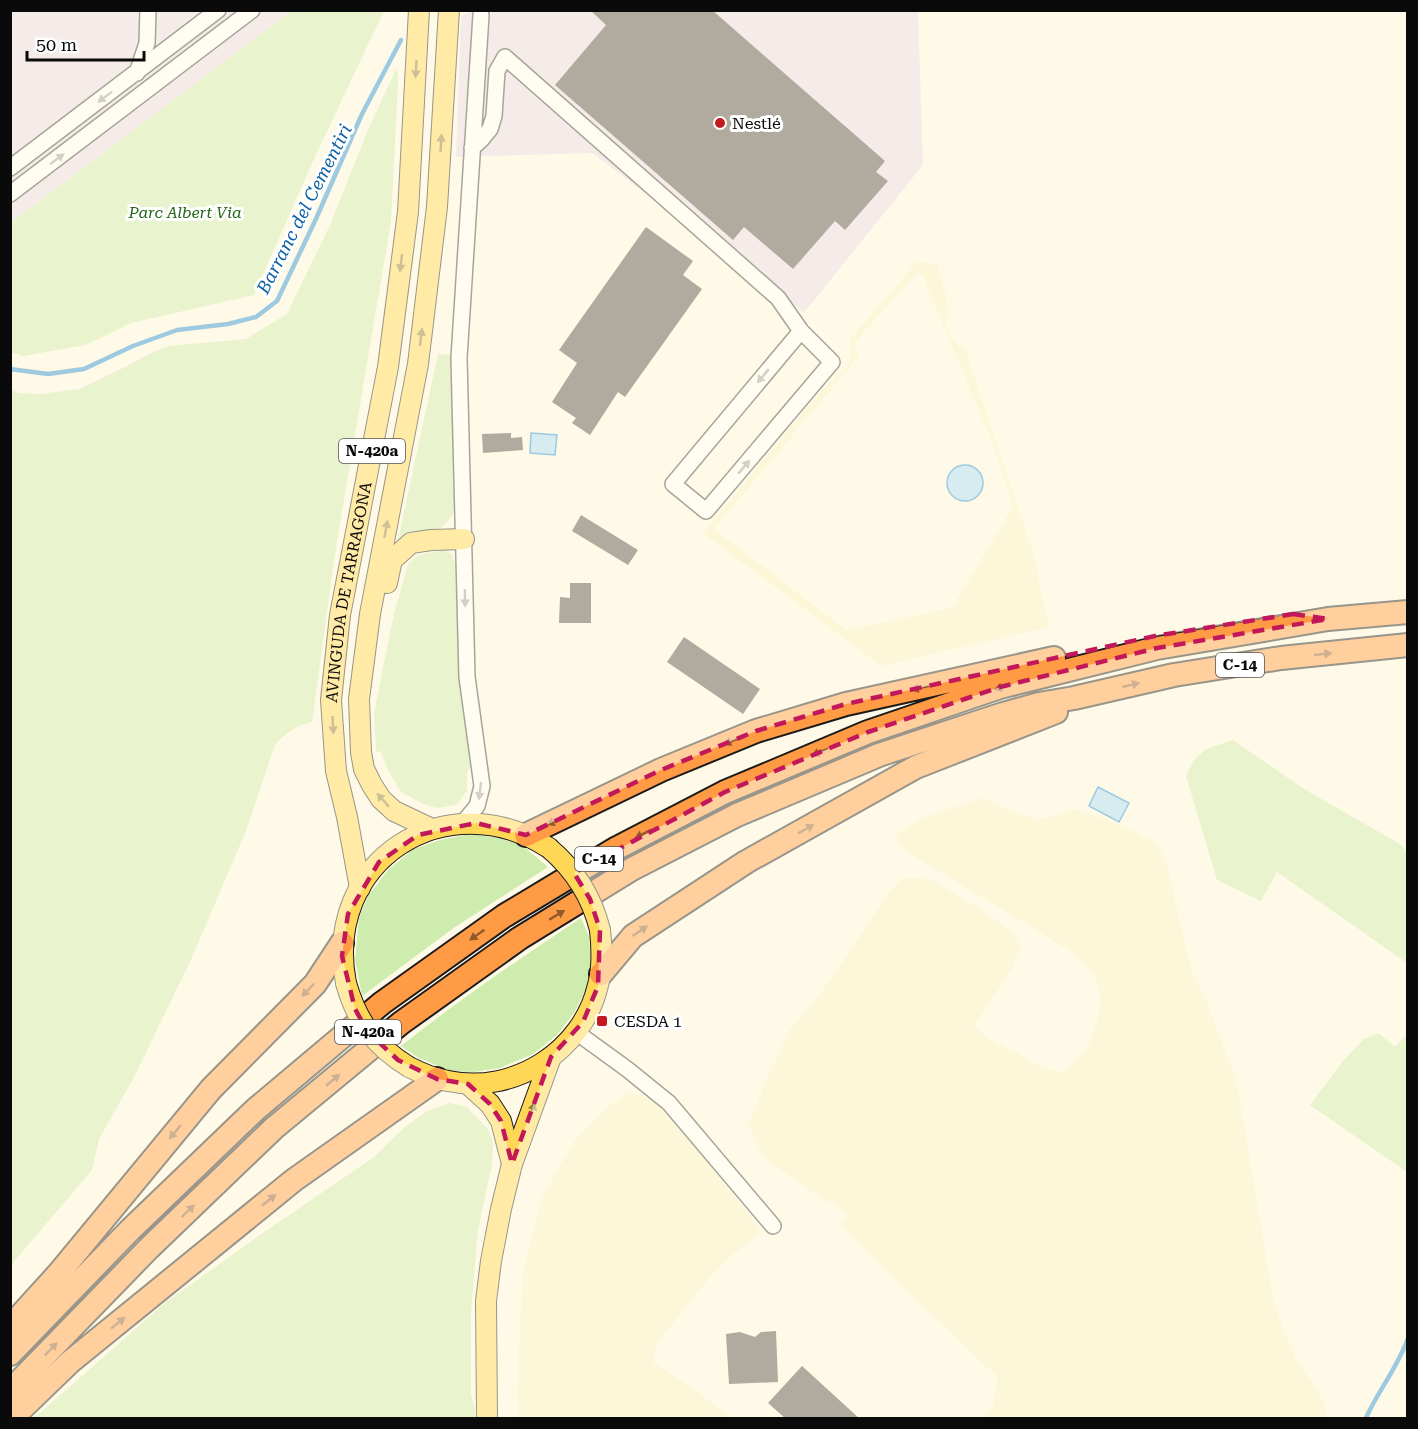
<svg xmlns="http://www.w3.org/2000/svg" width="1418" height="1429" font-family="'Roboto Serif',serif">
	<rect width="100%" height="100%" fill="#fffae7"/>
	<path fill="#e9dcea" d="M11,11H291L11,223Z
		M472,11H918L923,165L804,313L592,153L456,157L461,16Z"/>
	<path fill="#f7f3c5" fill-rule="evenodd" d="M917,262H928L938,265L950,312L945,325L952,339L966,351L1033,553L1049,627L881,666L703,533L823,389L849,364L851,355L850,339ZM917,273L922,275L992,441L1013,506L952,608L846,630L714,529L858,357L855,342Z
		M982,798L1006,809L1038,820L1075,809L1123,826L1156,842L1166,862L1192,972L1207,1003L1236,1079L1274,1305L1295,1358L1319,1392L1326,1410V1418H985L992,1408L997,1388V1375L986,1367L840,1225L848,1215L833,1203L820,1198L764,1158L748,1124L776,1059L790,1029L811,1006L838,969L890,891L902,879L914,877L931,880L974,905L1014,933L1021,947L1012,968L974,1026L989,1039L1020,1054L1040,1067L1060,1072L1068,1068L1088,1047L1099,1015L1100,996L1098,983L1091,971L1075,954L904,850L896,837L901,831L920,819Z
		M629,1092L650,1098L661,1108L674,1124L688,1138L762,1232L732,1255L705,1283L658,1342L654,1355V1363L693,1388L730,1418H518L517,1390L523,1270L543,1196L573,1143L608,1107Z"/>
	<path fill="#ceecae" d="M291,11H384L313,161L254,295L131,323L86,345L23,356L11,352V223Z
		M397,67L398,84L391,222L336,547L312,722C297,725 285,733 275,745L246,831L190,962L133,1079L99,1139L92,1170L11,1265V390L19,393L40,394L79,389L125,367L149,354L168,346L246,339L287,314L330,225L367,132Z
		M438,354L452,355L457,503L452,516L441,528L412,534L398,540Z
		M444,549L452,555L455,564L458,643L471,766L467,772V791L456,805L437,808L423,804L401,792L389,772L380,751L376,752L374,713L394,614L408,564L417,556Z
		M1233,740L1304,789L1400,844L1407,852V963L1277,872L1261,901L1217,880L1186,776L1193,761L1206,749Z
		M470,834L498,838L522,845L548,867L455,927L362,996L355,960L359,918L368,896L388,870L412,850L440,840Z
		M581,918L589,936L591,962L586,989L574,1013L557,1035L533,1054L500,1068L473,1072L450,1071L419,1058L401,1046C459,1000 519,959 581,918Z
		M1378,1033L1395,1047L1407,1034V1172L1310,1105L1343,1061L1364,1039Z
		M449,1103L467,1107L488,1129L493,1142L492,1165L478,1229L471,1314V1394L475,1410V1418H34L166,1302L257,1237L374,1157L406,1126L427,1111Z"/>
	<path fill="#a6dbfc" stroke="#2791d9" stroke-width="1.5" d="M531,433L557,435L555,455L530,453Z
		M947 483a18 18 0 1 1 36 0a18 18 0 1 1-36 0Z
		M1098,787L1129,803L1119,822L1089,806Z"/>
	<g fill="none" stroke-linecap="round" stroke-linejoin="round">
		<path stroke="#2791d9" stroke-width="4.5" d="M10,369L48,374L84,369L133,346L177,330L228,324L256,317L277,301L315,221L362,114L401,40
			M1366,1418C1378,1391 1398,1367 1408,1338"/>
	</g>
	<path fill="#534b46" d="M590,10H712L885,161L876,172L888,181L845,230L835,221L793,269L744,227L733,240L555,85L606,25Z
		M646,227L693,261L683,275L702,289L625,397L618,392L590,435L572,423L576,418L552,402L577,363L559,350Z
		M511,433V438L522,437L523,450L483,453L482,434Z
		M581,515L638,550L628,565L572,531Z
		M570,583H591V623H559L560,597L570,598Z
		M684,637L760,689L743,714L667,662Z
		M776,1331L778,1382L729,1384L726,1334L740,1332L755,1337L761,1332Z
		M802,1366L860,1419H786L768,1403Z"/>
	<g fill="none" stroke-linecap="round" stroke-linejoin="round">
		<defs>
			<path id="minor" d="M137,73L147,43L148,10
				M472,148L481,140L490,129L494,116L497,71L505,57L778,298L801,331L832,362L706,511L673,484L801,331
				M10,168L218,10
				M10,194L252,10
				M463,823L477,806L482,786L467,677L459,358L481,15
				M576,1032L627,1069L669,1103L773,1226"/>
			<g id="major">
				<path d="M387,583L392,560L411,543L431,540L464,539"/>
				<path d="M432,829L394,811L381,799L372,785L364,769L361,752L359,699L370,614L418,364L437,207L449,10"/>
				<path id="s1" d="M360,888L347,817L336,771L331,700L340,615L388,367L408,212L419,10"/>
				<path d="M346,983C322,861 446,781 549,848"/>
				<path d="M409,1067C421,1073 434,1079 448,1081C514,1095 583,1051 598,985C603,967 602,949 600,930"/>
				<path d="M468,1084L490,1104L501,1121L512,1164"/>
				<path d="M487,1418L486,1301L491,1261L501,1209L512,1164L551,1057"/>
			</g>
			<path id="highway" d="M526,835L661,770L756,731L846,704L1054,658
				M601,974L633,936L746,862L916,767L1056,712
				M10,1327L59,1273L211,1089L315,984L342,943
				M10,1354L130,1230L256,1109L382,1003L504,916L617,848L725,792L868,732L1000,687L1157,648L1328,619L1408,612
				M10,1391L149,1248L274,1128L401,1023L520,938L632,869L737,815L879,755L1003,714L1039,704L1074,698L1174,675L1281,658L1408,645
				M12,1418L70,1362L294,1180L437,1079"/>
		</defs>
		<use href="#minor" stroke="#3d3d3d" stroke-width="18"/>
		<use href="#major" stroke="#1b1b1b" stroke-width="22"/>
		<use href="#highway" stroke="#1b1b1b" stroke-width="26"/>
		<use href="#minor" stroke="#fff" stroke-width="15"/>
		<use href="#major" stroke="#ffd757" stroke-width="20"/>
		<use href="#highway" stroke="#ff9b45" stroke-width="22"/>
		<defs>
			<path id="major-bridge" d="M549,848C576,871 592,897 600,930
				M346,983C357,1022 375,1046 409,1067"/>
		</defs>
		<use href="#major-bridge" stroke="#1b1b1b" stroke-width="22" stroke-linecap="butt"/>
		<use href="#major-bridge" stroke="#ffd757" stroke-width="20"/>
	</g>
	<defs><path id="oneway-solid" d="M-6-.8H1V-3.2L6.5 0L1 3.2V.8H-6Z" transform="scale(1.5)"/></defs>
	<g fill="#917b34">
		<use href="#oneway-solid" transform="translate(416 69) rotate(93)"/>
		<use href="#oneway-solid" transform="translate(441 143) rotate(-87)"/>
		<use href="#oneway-solid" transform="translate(401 263) rotate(97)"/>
		<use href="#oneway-solid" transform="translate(421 337) rotate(-83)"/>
		<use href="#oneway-solid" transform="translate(386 529) rotate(-79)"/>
		<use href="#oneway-solid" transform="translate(333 725) rotate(87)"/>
		<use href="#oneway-solid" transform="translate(383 800) rotate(-132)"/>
		<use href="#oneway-solid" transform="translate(532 1111) rotate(-71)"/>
	</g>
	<g fill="#9d9d9d">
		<use href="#oneway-solid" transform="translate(105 97) rotate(143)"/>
		<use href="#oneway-solid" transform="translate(57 159) rotate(-37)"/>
		<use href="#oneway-solid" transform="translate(763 376) rotate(130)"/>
		<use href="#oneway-solid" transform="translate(744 467) rotate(-50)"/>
		<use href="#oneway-solid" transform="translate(465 598) rotate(89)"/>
		<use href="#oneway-solid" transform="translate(480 791) rotate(97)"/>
	</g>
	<g fill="#915a2a">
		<use href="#oneway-solid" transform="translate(1323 654) rotate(-6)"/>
		<use href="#oneway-solid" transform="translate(1131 685) rotate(-13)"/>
		<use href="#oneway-solid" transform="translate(1003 687) rotate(164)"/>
		<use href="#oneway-solid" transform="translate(920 688) rotate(168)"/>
		<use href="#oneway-solid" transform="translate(732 741) rotate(158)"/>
		<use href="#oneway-solid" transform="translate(820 752) rotate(157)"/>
		<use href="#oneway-solid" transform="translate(555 821) rotate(154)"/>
		<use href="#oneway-solid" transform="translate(806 829) rotate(-29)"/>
		<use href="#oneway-solid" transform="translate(643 834) rotate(153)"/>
		<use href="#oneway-solid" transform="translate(557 915) rotate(-31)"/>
		<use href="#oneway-solid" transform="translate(640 931) rotate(-34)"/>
		<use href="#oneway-solid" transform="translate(477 935) rotate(145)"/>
		<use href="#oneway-solid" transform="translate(308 990) rotate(134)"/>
		<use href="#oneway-solid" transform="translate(333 1080) rotate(-40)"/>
		<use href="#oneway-solid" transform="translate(175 1132) rotate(130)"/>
		<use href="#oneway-solid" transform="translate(269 1200) rotate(-39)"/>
		<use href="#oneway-solid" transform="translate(188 1211) rotate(-44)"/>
		<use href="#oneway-solid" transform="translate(118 1323) rotate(-39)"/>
		<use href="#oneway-solid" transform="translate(51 1349) rotate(-46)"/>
	</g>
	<path d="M0 0H1418V1429H0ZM1293,614L1328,619L1157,648L1000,687L868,732L725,792L574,873L590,899L600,930L598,986L583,1022L551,1057L512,1164L501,1121L490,1104L468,1084L437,1079L398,1060L368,1032L355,1009L342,956L348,914L379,862L418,835L476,823L526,835L661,770L756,731L846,704L1155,636Z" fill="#fffae7" fill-opacity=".55" fill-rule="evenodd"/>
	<path fill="none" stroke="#c2185b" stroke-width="4.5" stroke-dasharray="12 8" stroke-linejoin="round" d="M1293,614L1328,619L1157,648L1000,687L868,732L725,792L574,873L590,899L600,930L598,986L583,1022L551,1057L512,1164L501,1121L490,1104L468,1084L437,1079L398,1060L368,1032L355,1009L342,956L348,914L379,862L418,835L476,823L526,835L661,770L756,731L846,704L1155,636Z"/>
	<g fill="#c4181f" stroke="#fff" stroke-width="2">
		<circle cx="720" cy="123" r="6"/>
		<rect x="596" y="1015" width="12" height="12" rx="3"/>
	</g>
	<g text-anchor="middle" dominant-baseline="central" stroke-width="6" stroke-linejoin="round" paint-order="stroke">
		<g fill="#fff" stroke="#545454" stroke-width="1.5">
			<rect x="339" y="439" width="66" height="24" rx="4.5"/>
			<rect x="1216" y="653" width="48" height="24" rx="4.5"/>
			<rect x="575" y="847" width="48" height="24" rx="4.5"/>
			<rect x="335" y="1020" width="66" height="24" rx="4.5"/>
		</g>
		<g font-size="15" font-weight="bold" fill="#0a0a0a">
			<text x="372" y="451">N-420a</text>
			<text x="1240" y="665">C-14</text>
			<text x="599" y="859">C-14</text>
			<text x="368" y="1032">N-420a</text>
		</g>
		<g font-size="16" fill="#0a0a0a" stroke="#fff" text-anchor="start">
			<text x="732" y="123">Nestlé</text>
			<text x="614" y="1021">CESDA 1</text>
		</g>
		<g font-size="16" font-style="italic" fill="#266616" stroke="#fff">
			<text x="185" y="212">Parc Albert Via</text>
		</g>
		<g font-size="16" fill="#0a0a0a" stroke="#fff">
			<text stroke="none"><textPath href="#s1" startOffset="300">AVINGUDA DE TARRAGONA</textPath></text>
		</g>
		<g font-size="18" font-style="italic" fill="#0b60a4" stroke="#fff">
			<text transform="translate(304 209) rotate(-63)">Barranc del Cementiri</text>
		</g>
	</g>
	<rect width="1418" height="1429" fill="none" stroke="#0a0a0a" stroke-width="24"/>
	<path d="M27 51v9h117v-9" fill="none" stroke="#0a0a0a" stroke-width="3"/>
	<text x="36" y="51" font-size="18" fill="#0a0a0a" stroke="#ffffff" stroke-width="4.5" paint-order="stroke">50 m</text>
</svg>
